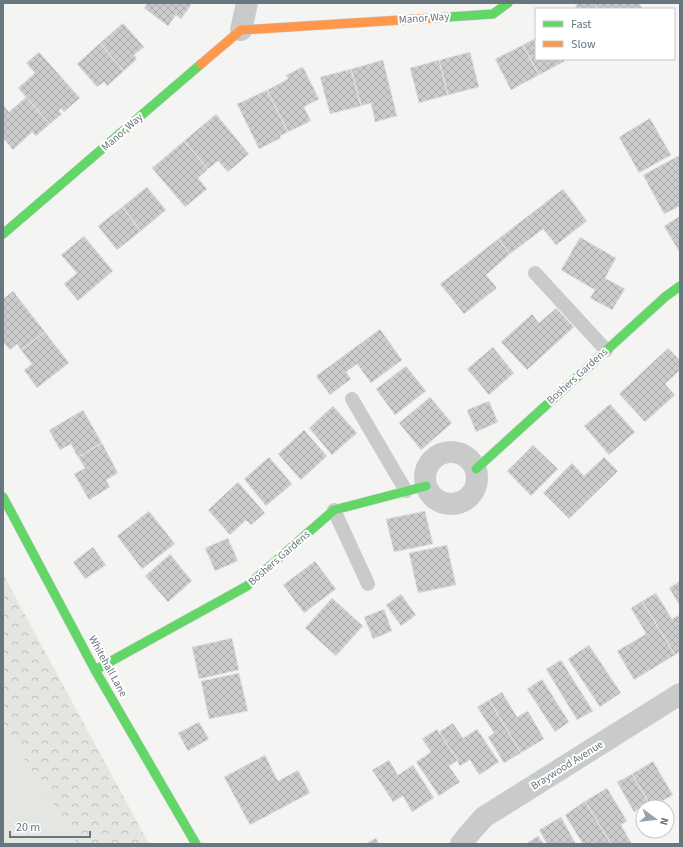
<svg xmlns="http://www.w3.org/2000/svg" width="683" height="847" font-family="'Source Sans 3',sans-serif">
	<defs>
		<pattern id="forest-crowns" width="20" height="18" patternUnits="userSpaceOnUse"><rect width="20" height="18" fill="#e4e6e1"/><path d="M2 6a3 3 0 1 1 6 0M12 15a3 3 0 1 1 6 0" fill="none" stroke="#bdbfbc"/></pattern>
		<pattern id="building-cross-hatch" width="8" height="8" patternUnits="userSpaceOnUse"><rect width="8" height="8" fill="#cbcccd"/><path d="M0 0l8 8M0 8l8-8" fill="none" stroke="#a9aaac"/></pattern>
	</defs>
	<rect width="100%" height="100%" fill="#f4f4f3"/>
	<path fill="#e4e6e1" d="M3,724L77,844H3Z"/>
	<path fill="url(#forest-crowns)" d="M3,574L149,844H77L3,724Z"/>
	<path fill="url(#building-cross-hatch)" stroke="#e3e3e2" d="M148,3H188L191,5L181,19L176,15L168,26L144,8Z
		M579,3H594L599,9H576L577,8L575,6Z
		M594,3H639L643,9H599Z
		M123,23L144,47L134,55L137,59L124,71L100,43Z
		M536,38V59H563L565,61L539,75L523,45Z
		M100,43L124,71L107,86L104,82L97,87L77,64Z
		M523,45L539,75L511,90L495,59Z
		M39,52L80,98L64,112L61,108L59,111L62,114L50,124L18,88L35,73L26,63Z
		M470,52L479,87L448,95L439,60Z
		M383,60L397,116L375,122L371,103L361,106L351,69Z
		M439,60L448,95L419,103L410,68Z
		M303,67L319,99L304,107L311,121L288,132L267,90L288,79L286,75Z
		M351,69L361,106L330,114L320,77Z
		M267,90L288,132L280,136L281,138L259,149L237,104Z
		M26,97L50,124L36,136L32,132L13,150L3,138V105L9,112Z
		M216,114L249,154L228,172L218,161L208,169L184,141Z
		M650,118L671,155L639,173L619,137Z
		M184,141L208,169L198,178L207,189L185,207L152,168Z
		M680,155V206L664,214L643,175Z
		M147,187L166,210L141,231L122,207Z
		M563,189L587,221L556,245L543,229L510,254L498,239Z
		M122,207L141,231L117,250L98,226Z
		M680,216V253L664,226Z
		M84,236L113,271L78,301L64,284L77,273L61,255Z
		M580,237L616,258L605,278L625,289L612,310L590,298L595,290L561,270Z
		M498,239L510,254L486,275L497,288L464,314L440,284Z
		M13,291L45,332L21,350L17,344L10,350L3,342V299Z
		M556,308L574,327L527,370L501,342L532,314L539,323Z
		M380,329L402,360L371,383L357,364L346,372L351,379L330,395L316,376Z
		M45,332L69,363L37,388L24,370L32,364L21,350Z
		M493,347L514,373L489,395L467,369Z
		M668,348L680,360V370L665,384L675,395L645,422L619,394Z
		M406,366L426,391L395,415L376,389Z
		M430,397L452,423L421,450L399,423Z
		M489,401L498,422L476,432L467,410Z
		M610,404L635,432L609,455L584,426Z
		M333,406L357,433L332,455L309,428Z
		M83,410L102,443L78,457L71,444L60,450L49,430Z
		M304,430L327,456L301,480L278,454Z
		M102,443L118,473L106,480L110,487L89,500L74,474L85,468L78,457Z
		M533,445L558,469L531,496L507,471Z
		M269,457L292,484L266,506L244,479Z
		M604,457L618,471L569,519L543,493L572,463L584,476Z
		M238,482L265,513L251,525L246,520L230,535L208,510Z
		M149,511L175,544L142,569L117,536Z
		M425,511L433,544L394,552L386,519Z
		M228,538L238,561L215,571L205,548Z
		M447,545L456,585L418,593L409,553Z
		M93,547L106,565L85,579L73,562Z
		M170,554L192,581L168,602L145,576Z
		M315,561L336,589L304,613L283,585Z
		M680,581V606L669,588Z
		M656,593L672,619L678,615L680,618V652L675,655L642,601Z
		M401,594L416,615L401,626L386,605Z
		M332,598L363,626L336,656L305,628Z
		M642,601L675,655L634,680L617,651L646,634L631,608Z
		M384,609L392,631L373,639L364,617Z
		M232,638L239,670L199,679L192,647Z
		M589,645L621,693L600,707L568,659Z
		M561,660L593,711L577,720L546,669Z
		M239,673L248,711L209,719L201,681Z
		M542,679L569,722L555,732L527,689Z
		M502,692L517,717L528,711L544,739L521,753L489,700Z
		M489,700L521,753L504,763L488,737L494,733L477,707Z
		M199,722L209,739L188,751L178,733Z
		M453,723L463,738L477,729L499,762L479,775L470,760L460,766L457,761L458,760L439,732Z
		M437,729L458,760L449,766L460,782L439,796L416,762L431,752L422,739Z
		M265,755L278,781L298,770L310,793L250,825L224,777Z
		M389,760L398,775L413,765L434,798L412,812L403,796L393,802L372,770Z
		M653,761L673,795L651,807L632,774Z
		M632,774L649,803L634,812L617,782Z
		M607,788L627,821L621,825L632,844H611L585,801Z
		M585,801L611,844H594L593,842L590,844H583L565,815Z
		M561,817L576,844H547L539,830Z
		M538,836L544,844H525Z
		M376,838L379,844H365Z"/>
	<g fill="none" stroke-linecap="round" stroke-linejoin="round">
		<defs>
			<path id="fast" d="M433,18L493,14L508,3
				M3,234L201,64
				M476,469L665,297L680,286
				M3,497L95,670L196,844
				M95,670L247,586L334,510L426,486"/>
			<path id="slow" d="M201,64L241,30L433,18"/>
		</defs>
		<use href="#fast" stroke="#d1d1d1" stroke-width="10"/>
		<use href="#slow" stroke="#d1d1d1" stroke-width="10"/>
		<path stroke="#c9caca" stroke-width="14" d="M535,273L606,350
			M352,399L406,491
			M334,510L368,584"/>
		<path stroke="#c9caca" stroke-width="22" d="M241,30L247,3
			M425 478a26 26 0 1 1 52 0a26 26 0 1 1-52 0Z
			M461,844L468,835L484,817L680,694"/>
		<use href="#fast" stroke="#63d668" stroke-width="9"/>
		<use href="#slow" stroke="#ff974d" stroke-width="9"/>
	</g>
	<g text-anchor="middle" dominant-baseline="central" stroke-width="4" stroke-linejoin="round" paint-order="stroke">
		<g font-size="11" fill="#68767f" stroke="#fff">
			<text transform="translate(424 18) rotate(-4)">Manor Way</text>
			<text transform="translate(122 132) rotate(-41)">Manor Way</text>
			<text transform="translate(577 376) rotate(-42)">Boshers Gardens</text>
			<text transform="translate(279 558) rotate(-41)">Boshers Gardens</text>
			<text transform="translate(108 666) rotate(61)">Whitehall Lane</text>
			<text transform="translate(567 765) rotate(-32)">Braywood Avenue</text>
		</g>
	</g>
	<rect width="683" height="847" fill="none" stroke="#68767f" stroke-width="8"/>
	<rect x="535" y="8" width="140" height="52" fill="#ffffff" stroke="#c3c8cc"/>
	<rect x="543" y="21" width="20" height="6" fill="#63d668" stroke="#c3c8cc"/>
	<text x="571" y="28" font-size="12" fill="#68767f">Fast</text>
	<rect x="543" y="41" width="20" height="6" fill="#ff974d" stroke="#c3c8cc"/>
	<text x="571" y="48" font-size="12" fill="#68767f">Slow</text>
	<g transform="translate(655 819) rotate(105)"><circle r="19" fill="#ffffff" stroke="#c3c8cc"/>
	<path d="M0-3L7 15L0 10L-7 15Z" fill="#99a2a8"/>
	<text y="-6" font-size="11" font-weight="bold" text-anchor="middle" fill="#68767f">N</text>
	</g>
	<path d="M10 831v6h80v-6" fill="none" stroke="#68767f" stroke-width="2"/>
	<text x="16" y="831" font-size="12" fill="#68767f" stroke="#ffffff" stroke-width="3" paint-order="stroke">20 m</text>
</svg>
